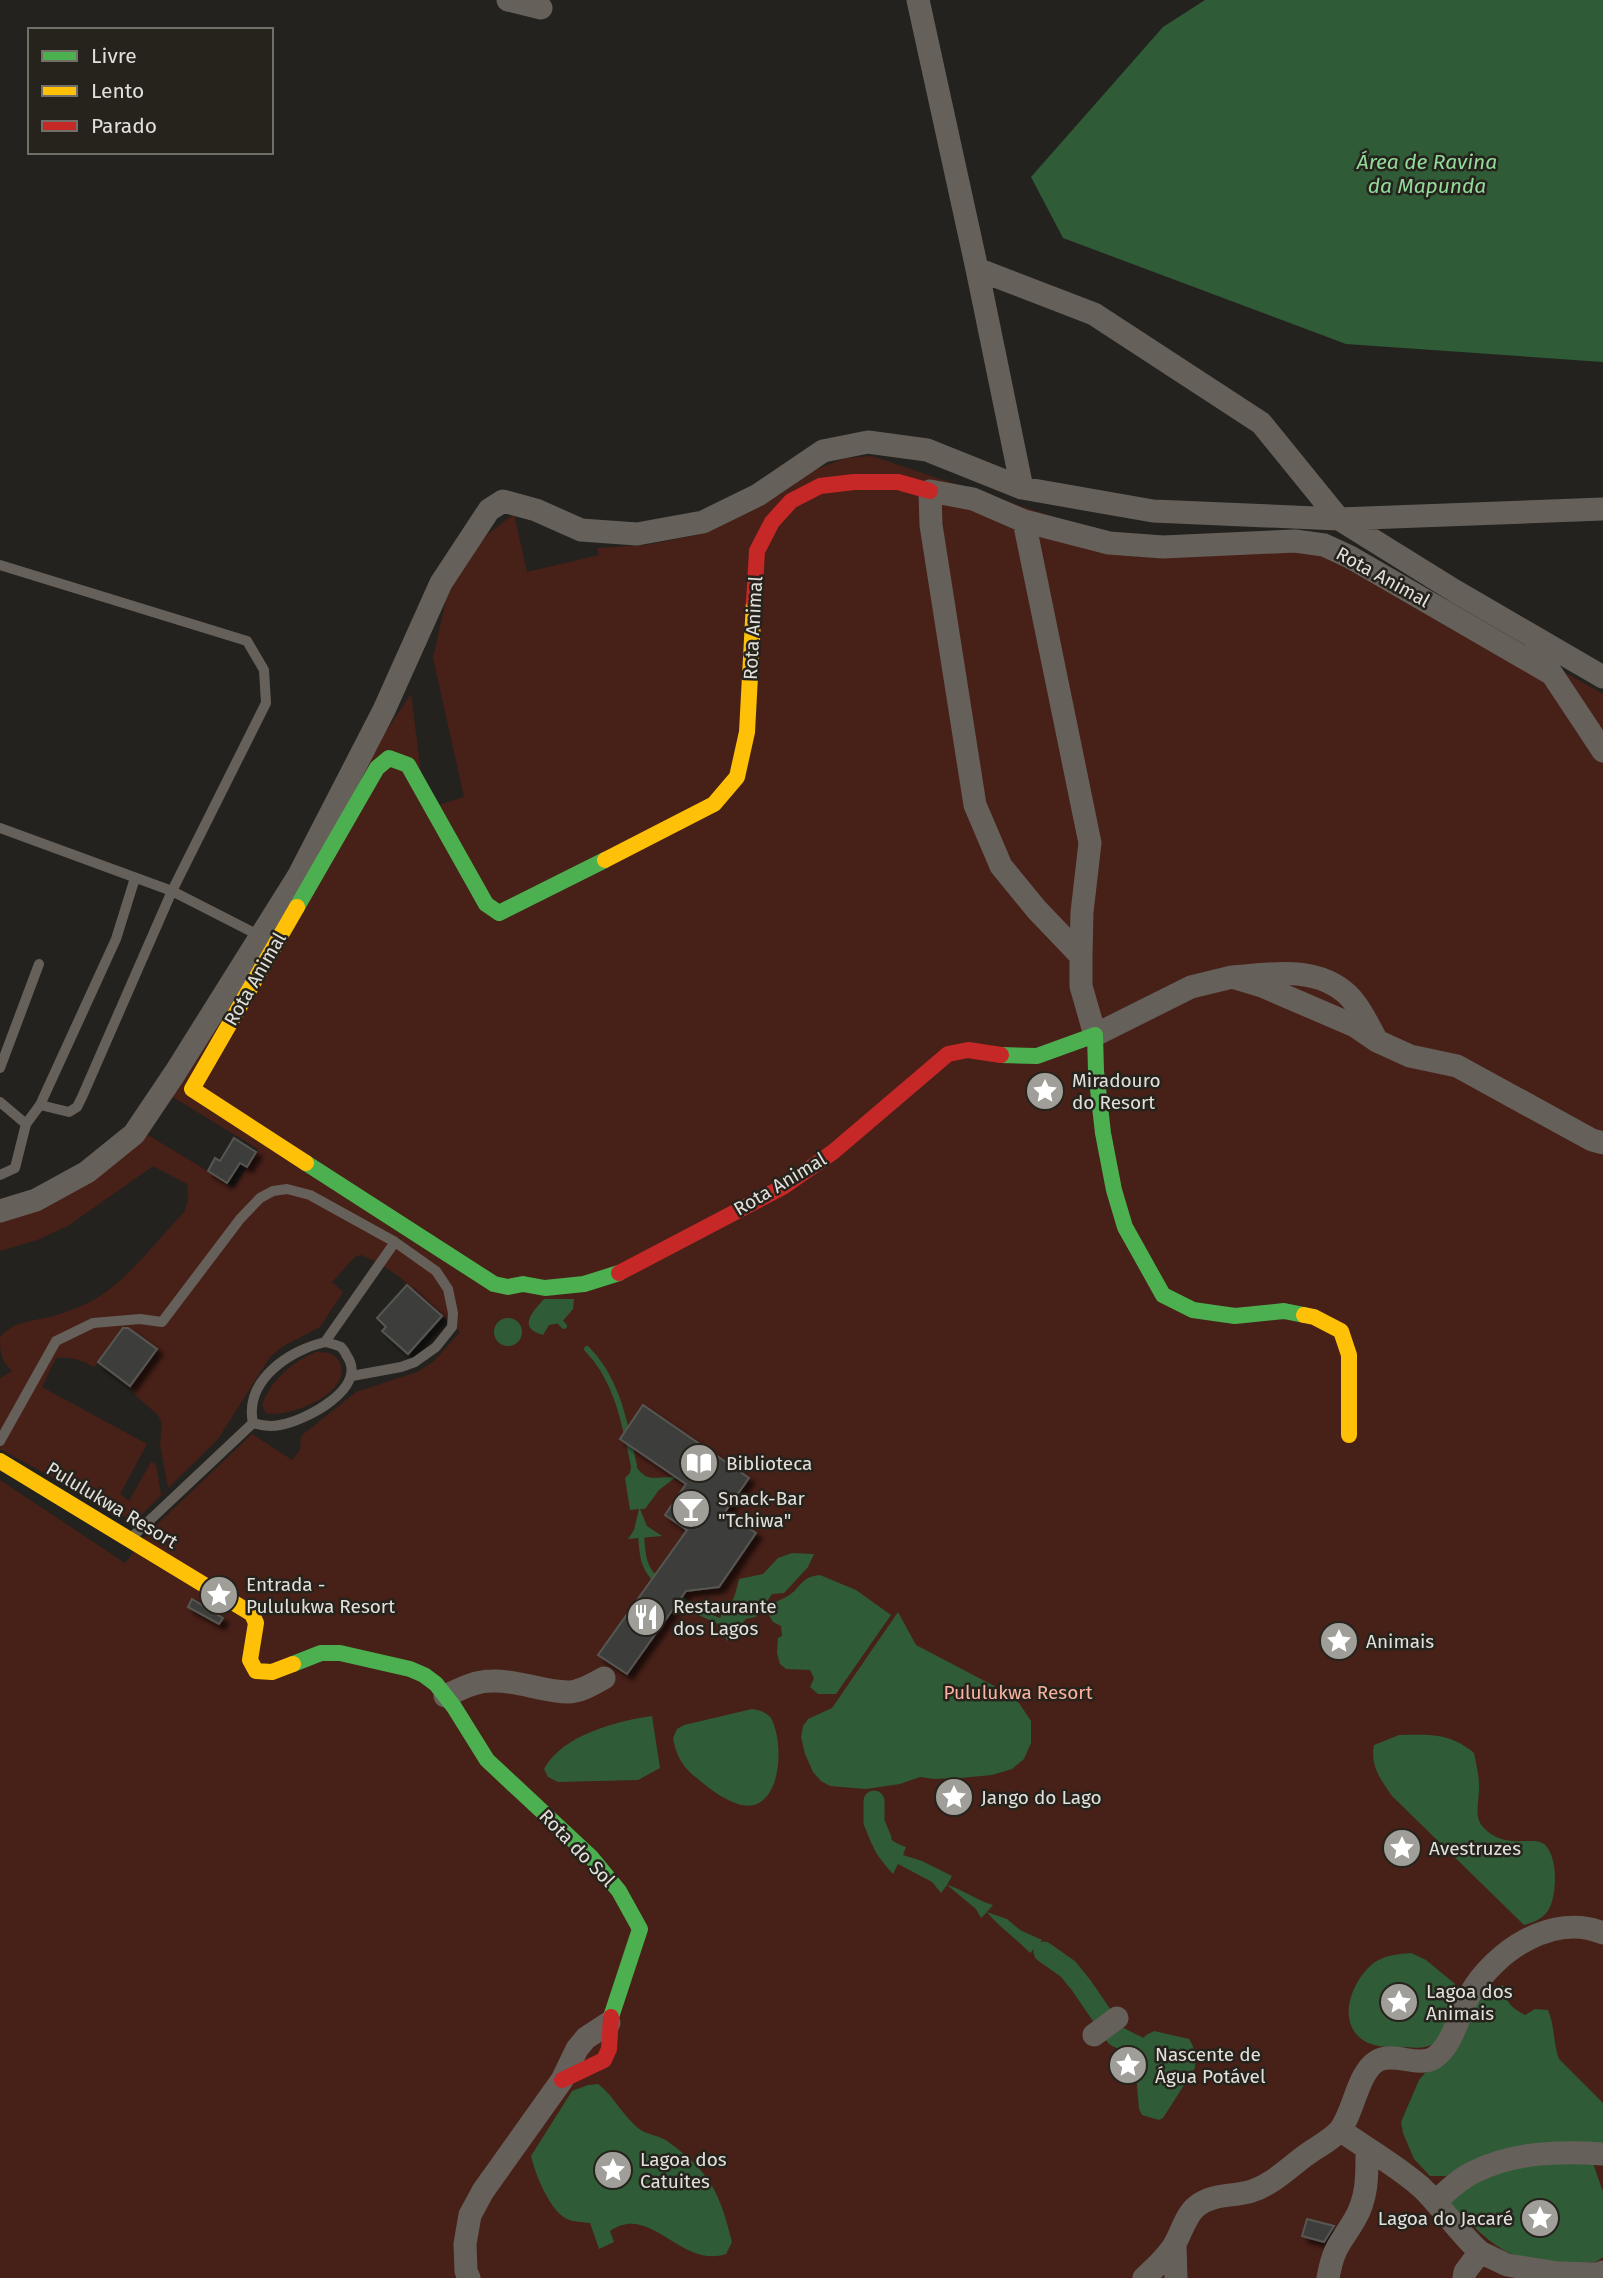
<svg xmlns="http://www.w3.org/2000/svg" width="1603" height="2278" font-family="'Fira Sans',sans-serif">
	<defs>
		<filter id="shadow"><feDropShadow dx="5.5" dy="5.5" stdDeviation="2" flood-color="#0009"/></filter>
	</defs>
	<rect width="100%" height="100%" fill="#24221e"/>
	<path fill="#472018" fill-rule="evenodd" d="M872,456L1063,520L1119,537L1239,535L1382,569L1603,694V2278H0V1480L125,1563L149,1532L252,1434L292,1460L300,1450L301,1436L356,1392L417,1372L433,1362L460,1332C430,1305 399,1269 361,1255L355,1257L332,1282L343,1292L320,1327L282,1347L270,1357L218,1439L134,1522L0,1449V1378L12,1371C1,1361 0,1352 0,1337C17,1319 32,1322 54,1316C70,1311 86,1305 100,1296C129,1278 160,1237 185,1211L188,1199L187,1184L153,1166L68,1226L37,1240L0,1251V1222L39,1210L148,1135L234,1187L258,1149L171,1096L349,801L384,734L411,694L421,773L438,805L464,797L433,658L448,591L479,541L514,514L527,572L599,555L597,548L645,545L698,535L739,517L779,495L814,470L846,458ZM125,1326L157,1349L130,1386L136,1396L158,1415L162,1423L160,1444L168,1488L161,1494L156,1464L151,1462L129,1501L120,1494L147,1444L42,1387L56,1358C71,1356 81,1360 94,1367Z
		M315,1352C325,1352 333,1352 339,1361C356,1392 288,1419 266,1413L262,1405C271,1380 291,1363 315,1352Z"/>
	<path fill="#2f5b36" d="M1205,0H1603V362L1346,344L1063,238L1031,177L1163,27Z
		M544,1299H574L573,1309L561,1323L549,1325L543,1335C517,1328 532,1312 544,1299Z
		M494 1332a14 14 0 1 1 28 0a14 14 0 1 1-28 0Z
		M632,1460C647,1485 651,1476 676,1477L659,1490L645,1509H640L647,1526L662,1536L628,1539L634,1530L639,1509L630,1510L625,1478L630,1473Z
		M792,1553L814,1554L808,1567L784,1593L772,1594L756,1617L746,1619L727,1641L719,1621L724,1608C735,1603 736,1590 739,1579L763,1574L778,1558Z
		M820,1575L856,1590L891,1615L836,1694H818L810,1687L814,1678L810,1670L786,1669L780,1664L777,1653L778,1638L782,1636L781,1626L773,1622L767,1612C777,1598 776,1603 788,1596C802,1587 800,1577 820,1575Z
		M898,1612L916,1645L1000,1689L1019,1703L1031,1721V1743L1024,1759L1012,1769L992,1775L960,1778L934,1779L920,1777L900,1784L866,1789L830,1786L821,1781L813,1772L805,1754L801,1737L803,1726L808,1719L832,1708Z
		M752,1709C759,1710 767,1712 771,1718C783,1740 783,1796 754,1805C740,1809 720,1796 709,1788C688,1771 678,1765 673,1738L677,1729L684,1725Z
		M652,1716L660,1768L638,1780L558,1782L548,1777L544,1769C562,1735 617,1721 652,1716Z
		M1399,1735C1429,1735 1449,1732 1474,1753C1476,1763 1479,1775 1479,1785C1480,1799 1473,1816 1483,1827C1505,1851 1532,1835 1544,1844C1558,1856 1557,1891 1550,1907C1545,1918 1535,1922 1524,1925L1392,1796C1381,1780 1370,1766 1374,1745Z
		M874,1812C881,1830 887,1841 906,1847L903,1855L922,1861L952,1876L947,1885C964,1890 976,1900 993,1905L987,1912L1007,1919L1020,1930L1042,1940L1039,1945L1055,1950L1074,1962L1064,1973C1051,1970 1045,1957 1034,1949L1030,1953C1016,1938 1000,1928 987,1912L981,1918L976,1909L947,1885L941,1893L932,1882L898,1864L893,1874C873,1851 866,1843 874,1812Z
		M1411,1953L1426,1960L1460,1988C1457,1994 1453,2001 1450,2007C1446,2018 1445,2033 1436,2042C1428,2049 1415,2048 1405,2047C1392,2047 1374,2048 1363,2040C1335,2021 1353,1978 1375,1962C1386,1955 1399,1954 1411,1953Z
		M1503,1985C1505,2001 1511,2008 1525,2015L1535,2009L1548,2010C1555,2026 1553,2043 1559,2059L1603,2103V2143L1463,2169L1446,2176H1430L1414,2159L1403,2133L1401,2122L1419,2080L1425,2073L1439,2067L1483,1993Z
		M1154,2031L1189,2039C1195,2048 1196,2056 1195,2068L1163,2118L1159,2120L1142,2115L1139,2109C1138,2092 1131,2049 1144,2037C1147,2034 1151,2033 1154,2031Z
		M598,2084C614,2096 622,2115 638,2128C646,2135 659,2135 667,2141C710,2171 720,2193 732,2242L726,2254C681,2269 650,2202 610,2231L614,2242L599,2249L590,2223C583,2222 573,2222 567,2219C550,2211 535,2174 531,2156L572,2091L588,2085Z
		M1592,2160L1603,2192V2257L1596,2262C1570,2262 1539,2264 1514,2255C1489,2245 1469,2221 1450,2204L1461,2190L1510,2164Z"/>
	<g fill="none" stroke-linecap="round" stroke-linejoin="round">
		<path stroke="#2f5b36" stroke-width="6" d="M561,1323L564,1326
			M587,1349C618,1380 625,1425 634,1466
			M641,1532C642,1552 642,1569 659,1582
			M676,1595L699,1612L719,1621"/>
		<path stroke="#2f5b36" stroke-width="21" d="M874,1801V1822L881,1839
			M1044,1952L1068,1969L1081,1985L1116,2036L1138,2047"/>
	</g>
	<path fill="#3e3e3a" stroke="#565652" stroke-width="2" filter="url(#shadow)" d="M234,1138L256,1152L247,1167L240,1163L227,1183L208,1171L215,1158L220,1161Z
		M407,1285L442,1316L408,1354L382,1331L386,1327L377,1318Z
		M123,1328H128L157,1349L130,1386L98,1362Z
		M643,1405L749,1478L725,1512L756,1533L719,1587L686,1591L627,1674L598,1655L687,1530L665,1515L686,1484L620,1439Z
		M192,1599L223,1618L219,1624L188,1607Z
		M1307,2219L1334,2226L1324,2242L1302,2236Z"/>
	<g fill="none" stroke-linecap="round" stroke-linejoin="round">
		<path stroke="#66605a" stroke-width="10" d="M0,565L247,641L264,670L266,703L172,891L82,1097L77,1107L69,1112L40,1105
			M0,828L172,891L260,936
			M0,1068L39,964
			M0,1102L26,1124
			M0,1175L15,1168L26,1124L40,1105L116,939L135,878
			M325,1342C329,1343 337,1345 341,1347C342,1348 346,1354 347,1356C369,1388 305,1421 280,1425C270,1427 262,1426 253,1423C244,1380 290,1350 325,1342Z
			M325,1342L395,1242
			M0,1441L56,1341L93,1323L140,1319L162,1322L240,1219L260,1198L273,1191L287,1189L310,1195L395,1242L436,1271L448,1289L453,1313L452,1327L436,1347L415,1362L401,1367L352,1376
			M133,1536L253,1423"/>
		<path stroke="#66605a" stroke-width="23" d="M508,0L541,8
			M918,0L977,269L1022,488
			M977,269L1094,314L1261,423L1339,519L1455,591L1603,677
			M1024,521L1090,843L1082,912L1081,956V986L1095,1035L1191,987L1232,977L1262,986L1355,1026L1377,1041C1369,1026 1360,1007 1348,995C1316,965 1271,974 1232,977
			M1081,956L1037,910L1001,866L975,805L931,525L930,491L973,499L1024,521L1109,543L1163,547L1295,541L1324,545L1350,557L1552,674L1603,751
			M1377,1041L1410,1056L1457,1066L1592,1140L1603,1143
			M0,1211L36,1200L87,1172L134,1134L175,1073L299,875L384,710L441,583L489,510L503,501L536,510L581,530L637,534L703,522L758,495L823,451L868,442L927,450L1022,488L1153,511L1339,519L1603,509
			M445,1696C460,1689 475,1681 492,1681C518,1680 543,1692 568,1692C580,1692 593,1684 604,1678
			M1094,2035L1117,2018
			M1340,2130C1367,2149 1396,2165 1421,2187C1442,2207 1458,2232 1480,2252L1465,2272L1464,2278
			M1435,2202C1447,2191 1459,2179 1474,2172C1513,2152 1560,2151 1603,2154
			M1175,2245L1176,2278
			M1480,2252L1507,2265L1558,2273L1599,2274L1603,2272
			M469,2278L466,2271L465,2244L470,2215L483,2191L562,2080L577,2049L586,2038L609,2023
			M1144,2278C1155,2268 1165,2259 1173,2247C1181,2235 1185,2215 1197,2206C1214,2193 1233,2197 1252,2191C1275,2183 1290,2166 1309,2153C1319,2146 1331,2140 1339,2131C1354,2113 1357,2073 1377,2061C1394,2051 1417,2068 1434,2058C1454,2044 1458,2014 1470,1994C1495,1951 1553,1912 1603,1933
			M1328,2278C1334,2245 1340,2245 1355,2219C1368,2197 1367,2173 1367,2149"/>
		<path stroke="#4caf50" stroke-width="16" d="M297,907L377,768L389,758L408,765L486,904L499,913L605,860
			M1001,1055L1037,1056L1095,1035L1096,1071L1103,1133L1114,1190L1125,1227L1163,1295L1193,1310L1235,1316L1284,1311L1304,1315
			M306,1163L494,1284L508,1287L523,1284L545,1288L584,1284L619,1273
			M293,1664L321,1653H340L410,1669L424,1675L436,1684L454,1707L487,1760L591,1857L619,1891L640,1929L611,2017"/>
		<path stroke="#ffc107" stroke-width="16" d="M605,860L714,804L737,777L747,732L754,602
			M297,907L192,1089L306,1163
			M1304,1315L1314,1317L1341,1331L1349,1355V1435
			M0,1461L252,1614L256,1623L250,1660L256,1671L272,1672L293,1664"/>
		<path stroke="#c62828" stroke-width="16" d="M754,602L757,551L772,522L791,501L820,486L854,482H898L930,491
			M619,1273L783,1187L833,1152L948,1054L968,1050L1001,1055
			M562,2080L604,2060L609,2049L611,2017"/>
	</g>
	<defs>
		<symbol id="sight-disc" viewBox="-11 -11 22 22"><circle r="9.5" fill="#a09e99" stroke="#26231c"/><path d="M0-6L1.8-2.2L6-1.7L2.9 1.2L3.7 5.4L0 3.3L-3.7 5.4L-2.9 1.2L-6-1.7L-1.8-2.2Z" fill="#fff"/></symbol>
		<symbol id="library-disc" viewBox="-11 -11 22 22"><circle r="9.5" fill="#a09e99" stroke="#26231c"/><path d="M-6-4Q-3-5.5-.7-3.5V5Q-3 3-6 4ZM6-4Q3-5.5 .7-3.5V5Q3 3 6 4Z" fill="#fff"/></symbol>
		<symbol id="bar-disc" viewBox="-11 -11 22 22"><circle r="9.5" fill="#a09e99" stroke="#26231c"/><path d="M-6-5H6L.8 .8V4.5H3.5V6h-7V4.5H-.8V.8Z" fill="#fff"/></symbol>
		<symbol id="restaurant-disc" viewBox="-11 -11 22 22"><circle r="9.5" fill="#a09e99" stroke="#26231c"/><path d="M-5-6h1v4h1v-4h1v4h1v-4h1v5L-1.5 .5V6h-2V.5L-5-1ZM5-6V6H3V1.5H1.5Q1.5-4 5-6Z" fill="#fff"/></symbol>
	</defs>
	<g fill-rule="evenodd">
		<use href="#sight-disc" x="1023" y="1069" width="44" height="44"/>
		<use href="#library-disc" x="677" y="1441" width="44" height="44"/>
		<use href="#bar-disc" x="669" y="1487" width="44" height="44"/>
		<use href="#sight-disc" x="197" y="1573" width="44" height="44"/>
		<use href="#restaurant-disc" x="624" y="1595" width="44" height="44"/>
		<use href="#sight-disc" x="1317" y="1619" width="44" height="44"/>
		<use href="#sight-disc" x="932" y="1775" width="44" height="44"/>
		<use href="#sight-disc" x="1380" y="1826" width="44" height="44"/>
		<use href="#sight-disc" x="1377" y="1980" width="44" height="44"/>
		<use href="#sight-disc" x="1106" y="2043" width="44" height="44"/>
		<use href="#sight-disc" x="591" y="2148" width="44" height="44"/>
		<use href="#sight-disc" x="1518" y="2196" width="44" height="44"/>
	</g>
	<g text-anchor="middle" dominant-baseline="central" stroke-width="5" stroke-linejoin="round" paint-order="stroke">
		<g font-size="19" fill="#e2e0db" stroke="#26231c">
			<text transform="translate(1383 577) rotate(29)">Rota Animal</text>
			<text transform="translate(753 628) rotate(-87)">Rota Animal</text>
			<text transform="translate(255 979) rotate(-60)">Rota Animal</text>
			<text transform="translate(780 1184) rotate(-31)">Rota Animal</text>
			<text transform="translate(112 1505) rotate(31)">Pululukwa Resort</text>
			<text transform="translate(577 1848) rotate(46)">Rota do Sol</text>
		</g>
		<g font-size="19" fill="#e2e0db" stroke="#26231c" text-anchor="start">
			<text x="1072" y="1080">Miradouro<tspan x="1072" dy="22">do Resort</tspan></text>
			<text x="726" y="1463">Biblioteca</text>
			<text x="718" y="1498">Snack-Bar<tspan x="718" dy="22">"Tchiwa"</tspan></text>
			<text x="246" y="1584">Entrada -<tspan x="246" dy="22">Pululukwa Resort</tspan></text>
			<text x="673" y="1606">Restaurante<tspan x="673" dy="22">dos Lagos</tspan></text>
			<text x="1366" y="1641">Animais</text>
			<text x="981" y="1797">Jango do Lago</text>
			<text x="1429" y="1848">Avestruzes</text>
			<text x="1426" y="1991">Lagoa dos<tspan x="1426" dy="22">Animais</tspan></text>
			<text x="1155" y="2054">Nascente de<tspan x="1155" dy="22">Água Potável</tspan></text>
			<text x="640" y="2159">Lagoa dos<tspan x="640" dy="22">Catuites</tspan></text>
			<text x="1513" y="2218" text-anchor="end">Lagoa do Jacaré</text>
		</g>
		<g font-size="19" fill="#fdb2a0" stroke="#26231c">
			<text x="1018" y="1692">Pululukwa Resort</text>
		</g>
		<g font-size="21" font-style="italic" fill="#91db9b" stroke="#26231c">
			<text x="1427" y="162">Área de Ravina<tspan x="1427" dy="24">da Mapunda</tspan></text>
		</g>
	</g>
	<rect x="28" y="28" width="245" height="126" fill="#26231c" stroke="#716f68" stroke-width="2"/>
	<rect x="42" y="51" width="35" height="10" fill="#4caf50" stroke="#716f68" stroke-width="2"/>
	<text x="91" y="63" font-size="21" fill="#e2e0db">Livre</text>
	<rect x="42" y="86" width="35" height="10" fill="#ffc107" stroke="#716f68" stroke-width="2"/>
	<text x="91" y="98" font-size="21" fill="#e2e0db">Lento</text>
	<rect x="42" y="121" width="35" height="10" fill="#c62828" stroke="#716f68" stroke-width="2"/>
	<text x="91" y="133" font-size="21" fill="#e2e0db">Parado</text>
</svg>
